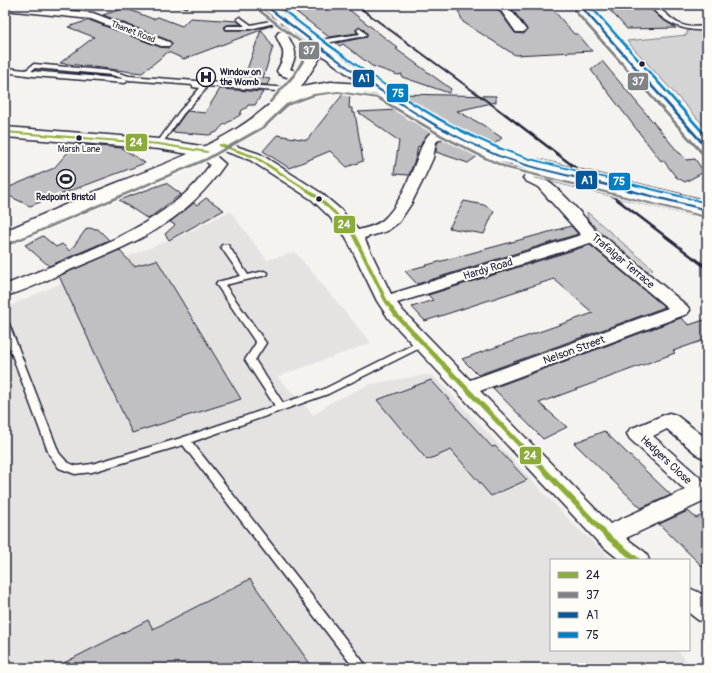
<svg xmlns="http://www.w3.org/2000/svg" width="712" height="673" font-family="Pangolin,sans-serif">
	<rect width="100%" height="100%" fill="#f4f3ef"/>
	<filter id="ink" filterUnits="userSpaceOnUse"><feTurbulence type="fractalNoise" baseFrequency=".025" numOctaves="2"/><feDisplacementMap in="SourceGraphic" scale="8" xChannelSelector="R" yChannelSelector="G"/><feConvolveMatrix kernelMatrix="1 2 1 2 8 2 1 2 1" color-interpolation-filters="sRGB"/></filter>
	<g filter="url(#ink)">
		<path fill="#e4e3e2" d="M230,211L267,260L295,252L371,343L277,377L314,415L330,403L370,384L425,375L434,376L574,525L613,560H551V650H677L694,668H5V308L64,282L185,234Z"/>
		<path fill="#d5d4d5" stroke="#7c7b88" d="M707,28V129L627,41L687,35V31Z
			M587,212L653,269L645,271L588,221Z"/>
		<path fill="#c0bfc2" stroke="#22223b" d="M287,5H343L398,48L396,49L451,89L449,93L402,77V74L398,75L372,66L343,44L340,46L336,43L367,37V33L361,27L356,30L357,33L329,37Z
			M549,5L574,34H578L592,51L515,55L463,22L457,8L496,7L515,33L524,34L527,29L510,6Z
			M647,5L660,18L676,28L627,29L606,6Z
			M125,8L153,19L158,17L182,26L190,18L238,21L241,24L227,25L224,27L226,30H250L273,25L261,29L273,47L263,78L270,79L267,85L224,82L228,75L244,78L261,30L184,59L168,52L142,73L60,63L94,37L68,27L89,20L160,47L169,48L172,45L170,41L103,15Z
			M602,61L679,153H680L686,160L695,159L704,172L685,182L676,177L663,160L661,161L591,70Z
			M220,89L263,92L255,105H248L246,108L242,110L240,115L222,126L217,132L209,135L172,132L187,111L205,113Z
			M344,93H350L349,108H352V113H355L363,161L347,167L330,151L289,168L263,151L277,135L307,140Z
			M401,94L496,96V102L457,111L483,125L502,138L493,145L478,139L417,107L401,96Z
			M398,110L431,131L423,140L420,147L418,146L416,157L409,175L394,174L399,141L358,112Z
			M444,138L455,144L479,155L468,163L436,152L437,143Z
			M75,144L122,148L145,163L30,206L5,194V189L54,168Z
			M166,183L181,194L148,219L119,200Z
			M206,198L224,210L169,240L165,234L175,225L170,222L194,203L197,205Z
			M464,201L484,205L494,211L484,234L449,228Z
			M571,226L578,234L417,284L405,271Z
			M87,228L98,229L109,240L49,266L25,245L43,236L56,247L62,244L70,251Z
			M590,245L665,307L478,375L462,359L593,313L554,279L425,321L412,307L433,300L428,295Z
			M119,250L134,266L157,260L241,399L132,433L59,276Z
			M681,318L689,325L707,319V339L673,351L675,353L539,403L567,427L543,439L493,388Z
			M431,380L492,447L495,446L527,480L491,496L451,450L427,460L377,400Z
			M604,431L671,495L641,508L574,443Z
			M688,511L696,518L707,513V571L659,524Z
			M250,579L313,668H54L148,620L153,629Z"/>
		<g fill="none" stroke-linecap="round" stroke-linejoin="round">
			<defs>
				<path id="lane" d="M182,5H189L186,7Z
					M648,5C660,5 668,18 678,23C687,28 697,27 707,26V30C682,32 666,23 648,5Z
					M240,17L251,25L284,18L287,20L250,29H226V27L228,26H245L237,19Z
					M360,28L366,34V36L314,45L311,43L314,41L360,34L357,30Z
					M34,64L112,71L129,76L290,88L293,90L290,92L206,86L205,90L183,114L161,145H157V143L179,112L200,88L193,87V85L129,80L112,75L35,68L31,71L125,79L128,81L125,83L33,76L5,72V68L26,70Z
					M222,245H228L248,275L264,271L268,273L267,275L225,285L266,343L255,360L283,403L322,390L420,341L423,340L428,343L426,345L328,394L192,442L368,668H354L183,445L92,472L75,474L59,468L49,454L5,336V321L9,324L59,453L67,462L76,466L92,464L181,438L275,406L245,360L256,343L216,284L217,282L241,276L221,247Z"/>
				<path id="street" d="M5,5L93,13L169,42L171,44L169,46H161L91,19L5,10Z
					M497,5H507L526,30L524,32H516Z
					M296,26L300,27L302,29L300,31L288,36C296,52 298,53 290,69L305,75L307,78L305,81H297L279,74L277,71C286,54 285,53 276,36L279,32Z
					M445,126L450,127L452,130L436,142L433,158L424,178L411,204L399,222L387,231L364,238L391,294L581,235L538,187L526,181L523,178L526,175C547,170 579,212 593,227L597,234L605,237L687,306L690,310L687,314L480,391L610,524L685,490L630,439L627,434L630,429L669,413L676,415L707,439V459L699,456L667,429L653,436L705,482H707V500L626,538L646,553L649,560H620L599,543L389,319L377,301L346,237L329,216L311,199L250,160L215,148L213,145L215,142L220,141L260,154L321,193L341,210L358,230C366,228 376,226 383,220C398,207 408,182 415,164C423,146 422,132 445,126ZM590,243L668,308L470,380L403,311L397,303Z
					M204,149L209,150L225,164C183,225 133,244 67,271C47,280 26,291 5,296V285C69,258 139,237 191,188C198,182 204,172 210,165L197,153L199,150Z
					M689,588L698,592L707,598V623L698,620L689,613Z"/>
				<path id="secondary" d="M5,127L159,139L213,148L215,152L213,156L207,157L159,149L5,137Z"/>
				<path id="highway" d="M258,5H272C335,52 397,102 469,136C492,147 517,156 542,164L545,168L542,172L536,173L492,159L456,143L422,124L378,95L342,91L320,92L290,101L266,124L245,138L193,165L5,244V231C39,216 74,201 109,186C184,156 276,128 312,47ZM322,55L361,84L331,82L301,87Z
					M573,5H586L707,138V153L701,152Z"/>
			</defs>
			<use href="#lane" stroke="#22223b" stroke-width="3"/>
			<use href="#street" stroke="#22223b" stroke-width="3"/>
			<use href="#secondary" stroke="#22223b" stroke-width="3"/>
			<use href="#highway" stroke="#22223b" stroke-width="3"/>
			<use href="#lane" fill="#fdfcf7" fill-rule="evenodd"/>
			<use href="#street" fill="#fdfcf7" fill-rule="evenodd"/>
			<use href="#secondary" fill="#fdfcf7" fill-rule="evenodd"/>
			<use href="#highway" fill="#fdfcf7" fill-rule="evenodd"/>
			<path stroke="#22223b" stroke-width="2" d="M356,5L506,115"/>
			<path stroke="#22223b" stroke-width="2.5" d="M505,114L695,259"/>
			<path stroke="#22223b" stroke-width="3" d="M694,258L707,268"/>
			<defs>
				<path id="highway-bridge" d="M536,168L696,207"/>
			</defs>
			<use href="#highway-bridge" stroke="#22223b" stroke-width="20" stroke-linecap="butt"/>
			<use href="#highway-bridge" stroke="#fdfcf7" stroke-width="18"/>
			<defs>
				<path id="bus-1" d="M5,131L159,143L207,151L209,152L207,153L159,145L5,133Z
					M219,144H221L256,156L317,195L336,212L356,236L388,301L398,314L609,534L639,558L640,560H632L605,538L394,316L384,301L352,236L334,214L315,197L254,158L219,146Z"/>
				<path id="bus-2" d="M573,9H575L703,152V154H701L573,11Z
					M259,10H261L312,49L295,76L271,103H269V101L293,74L308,49L259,12Z
					M338,91L379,97L443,135L486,157L509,167L706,216L707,217L705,218L507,169L484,159L441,137L377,99L338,93L315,96L288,106L265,128L208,160L10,245H8L6,244L206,158L263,126L286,104L313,94Z"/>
				<path id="bus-3" d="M263,5H266C340,60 413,120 499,155C528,166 557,172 587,179C627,188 667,199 707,209V211L529,167L496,156L464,141L433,125L404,107L375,88L318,47Z
					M578,5H581L707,146V149H706Z"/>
				<path id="bus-4" d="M275,5H278C351,60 424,119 510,151C536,161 563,166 589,173C629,182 668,192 707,202V204L530,160L498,149L467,135L438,120L410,103L382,84L328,46Z
					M588,5H591L707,135V138H706Z"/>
			</defs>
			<use href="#bus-1" stroke="#fdfcf7" stroke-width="3"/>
			<use href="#bus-2" stroke="#fdfcf7" stroke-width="3"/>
			<use href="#bus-3" stroke="#fdfcf7" stroke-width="3"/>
			<use href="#bus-4" stroke="#fdfcf7" stroke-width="3"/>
			<use href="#bus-1" fill="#8cac39" fill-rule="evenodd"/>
			<use href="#bus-2" fill="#808285" fill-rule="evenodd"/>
			<use href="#bus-3" fill="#07589b" fill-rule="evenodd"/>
			<use href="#bus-4" fill="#007ec5" fill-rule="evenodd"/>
		</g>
	</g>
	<defs>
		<symbol id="hospital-ring" viewBox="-11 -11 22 22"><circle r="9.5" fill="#fdfcf7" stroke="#22223b" stroke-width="1.5"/><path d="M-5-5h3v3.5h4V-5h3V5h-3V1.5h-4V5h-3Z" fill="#22223b"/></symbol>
		<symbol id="stadium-ring" viewBox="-11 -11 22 22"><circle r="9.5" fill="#fdfcf7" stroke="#22223b" stroke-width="1.5"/><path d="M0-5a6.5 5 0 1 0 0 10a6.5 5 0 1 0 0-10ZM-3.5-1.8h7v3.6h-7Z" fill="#22223b"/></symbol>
	</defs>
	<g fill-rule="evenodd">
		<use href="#hospital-ring" x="195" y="66" width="22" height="22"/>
		<use href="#stadium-ring" x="55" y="168" width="22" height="22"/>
	</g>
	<g fill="#22223b" stroke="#fdfcf7" stroke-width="1.5">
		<circle cx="642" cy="64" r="3.5"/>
		<circle cx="79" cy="138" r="3.5"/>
		<circle cx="319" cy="199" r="3.5"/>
	</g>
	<g text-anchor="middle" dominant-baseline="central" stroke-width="4" stroke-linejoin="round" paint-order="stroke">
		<g font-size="9" fill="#22223b" stroke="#fdfcf7">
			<text transform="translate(133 32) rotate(21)">Thanet Road</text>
		</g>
		<g font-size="9" font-weight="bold" fill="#22223b" stroke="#fdfcf7" text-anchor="start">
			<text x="220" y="72">Window on<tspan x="220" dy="10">the Womb</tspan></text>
			<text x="66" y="197" text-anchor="middle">Redpoint Bristol</text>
		</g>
		<g font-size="9" fill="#22223b" stroke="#fdfcf7">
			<text x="79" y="149">Marsh Lane</text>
		</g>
		<g font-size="11" fill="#22223b" stroke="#fdfcf7">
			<text transform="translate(623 261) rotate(40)">Trafalgar Terrace</text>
			<text transform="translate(488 269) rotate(-17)">Hardy Road</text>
			<text transform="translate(574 350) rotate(-20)">Nelson Street</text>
			<text transform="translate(666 460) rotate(43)">Hedgers Close</text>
		</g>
	</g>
	<g stroke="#fdfcf7" stroke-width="1.5">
		<rect x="298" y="41" width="22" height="19" rx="4" fill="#808285"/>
		<rect x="352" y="69" width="23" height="19" rx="4" fill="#07589b"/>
		<rect x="627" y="72" width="22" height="19" rx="4" fill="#808285"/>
		<rect x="386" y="83" width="23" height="20" rx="4" fill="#007ec5"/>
		<rect x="125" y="133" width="23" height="19" rx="4" fill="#8cac39"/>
		<rect x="575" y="170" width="23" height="20" rx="4" fill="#07589b"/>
		<rect x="608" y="172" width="23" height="19" rx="4" fill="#007ec5"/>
		<rect x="333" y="215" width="23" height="19" rx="4" fill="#8cac39"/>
		<rect x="519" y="446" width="23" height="19" rx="4" fill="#8cac39"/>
	</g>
	<g font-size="11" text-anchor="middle" font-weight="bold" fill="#fff">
		<text x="309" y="54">37</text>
		<text x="364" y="82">A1</text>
		<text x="638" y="85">37</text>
		<text x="398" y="97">75</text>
		<text x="136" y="146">24</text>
		<text x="587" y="184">A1</text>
		<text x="619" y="185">75</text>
		<text x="344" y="228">24</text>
		<text x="530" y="459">24</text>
	</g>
	<rect width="712" height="673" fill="none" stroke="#fdfcf7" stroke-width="20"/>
	<rect x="10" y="10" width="692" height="653" fill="none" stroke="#22223b" stroke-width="1.5" filter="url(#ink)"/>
	<rect x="550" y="559" width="140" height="92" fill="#fdfcf7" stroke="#a5a5ac"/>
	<rect x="558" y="572" width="20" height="6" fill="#8cac39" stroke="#a5a5ac"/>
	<text x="586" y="579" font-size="12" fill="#22223b">24</text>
	<rect x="558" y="592" width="20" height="6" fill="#808285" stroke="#a5a5ac"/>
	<text x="586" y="599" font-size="12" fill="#22223b">37</text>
	<rect x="558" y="612" width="20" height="6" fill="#07589b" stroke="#a5a5ac"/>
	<text x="586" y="619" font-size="12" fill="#22223b">A1</text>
	<rect x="558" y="632" width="20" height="6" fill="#007ec5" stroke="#a5a5ac"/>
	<text x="586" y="639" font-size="12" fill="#22223b">75</text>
</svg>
